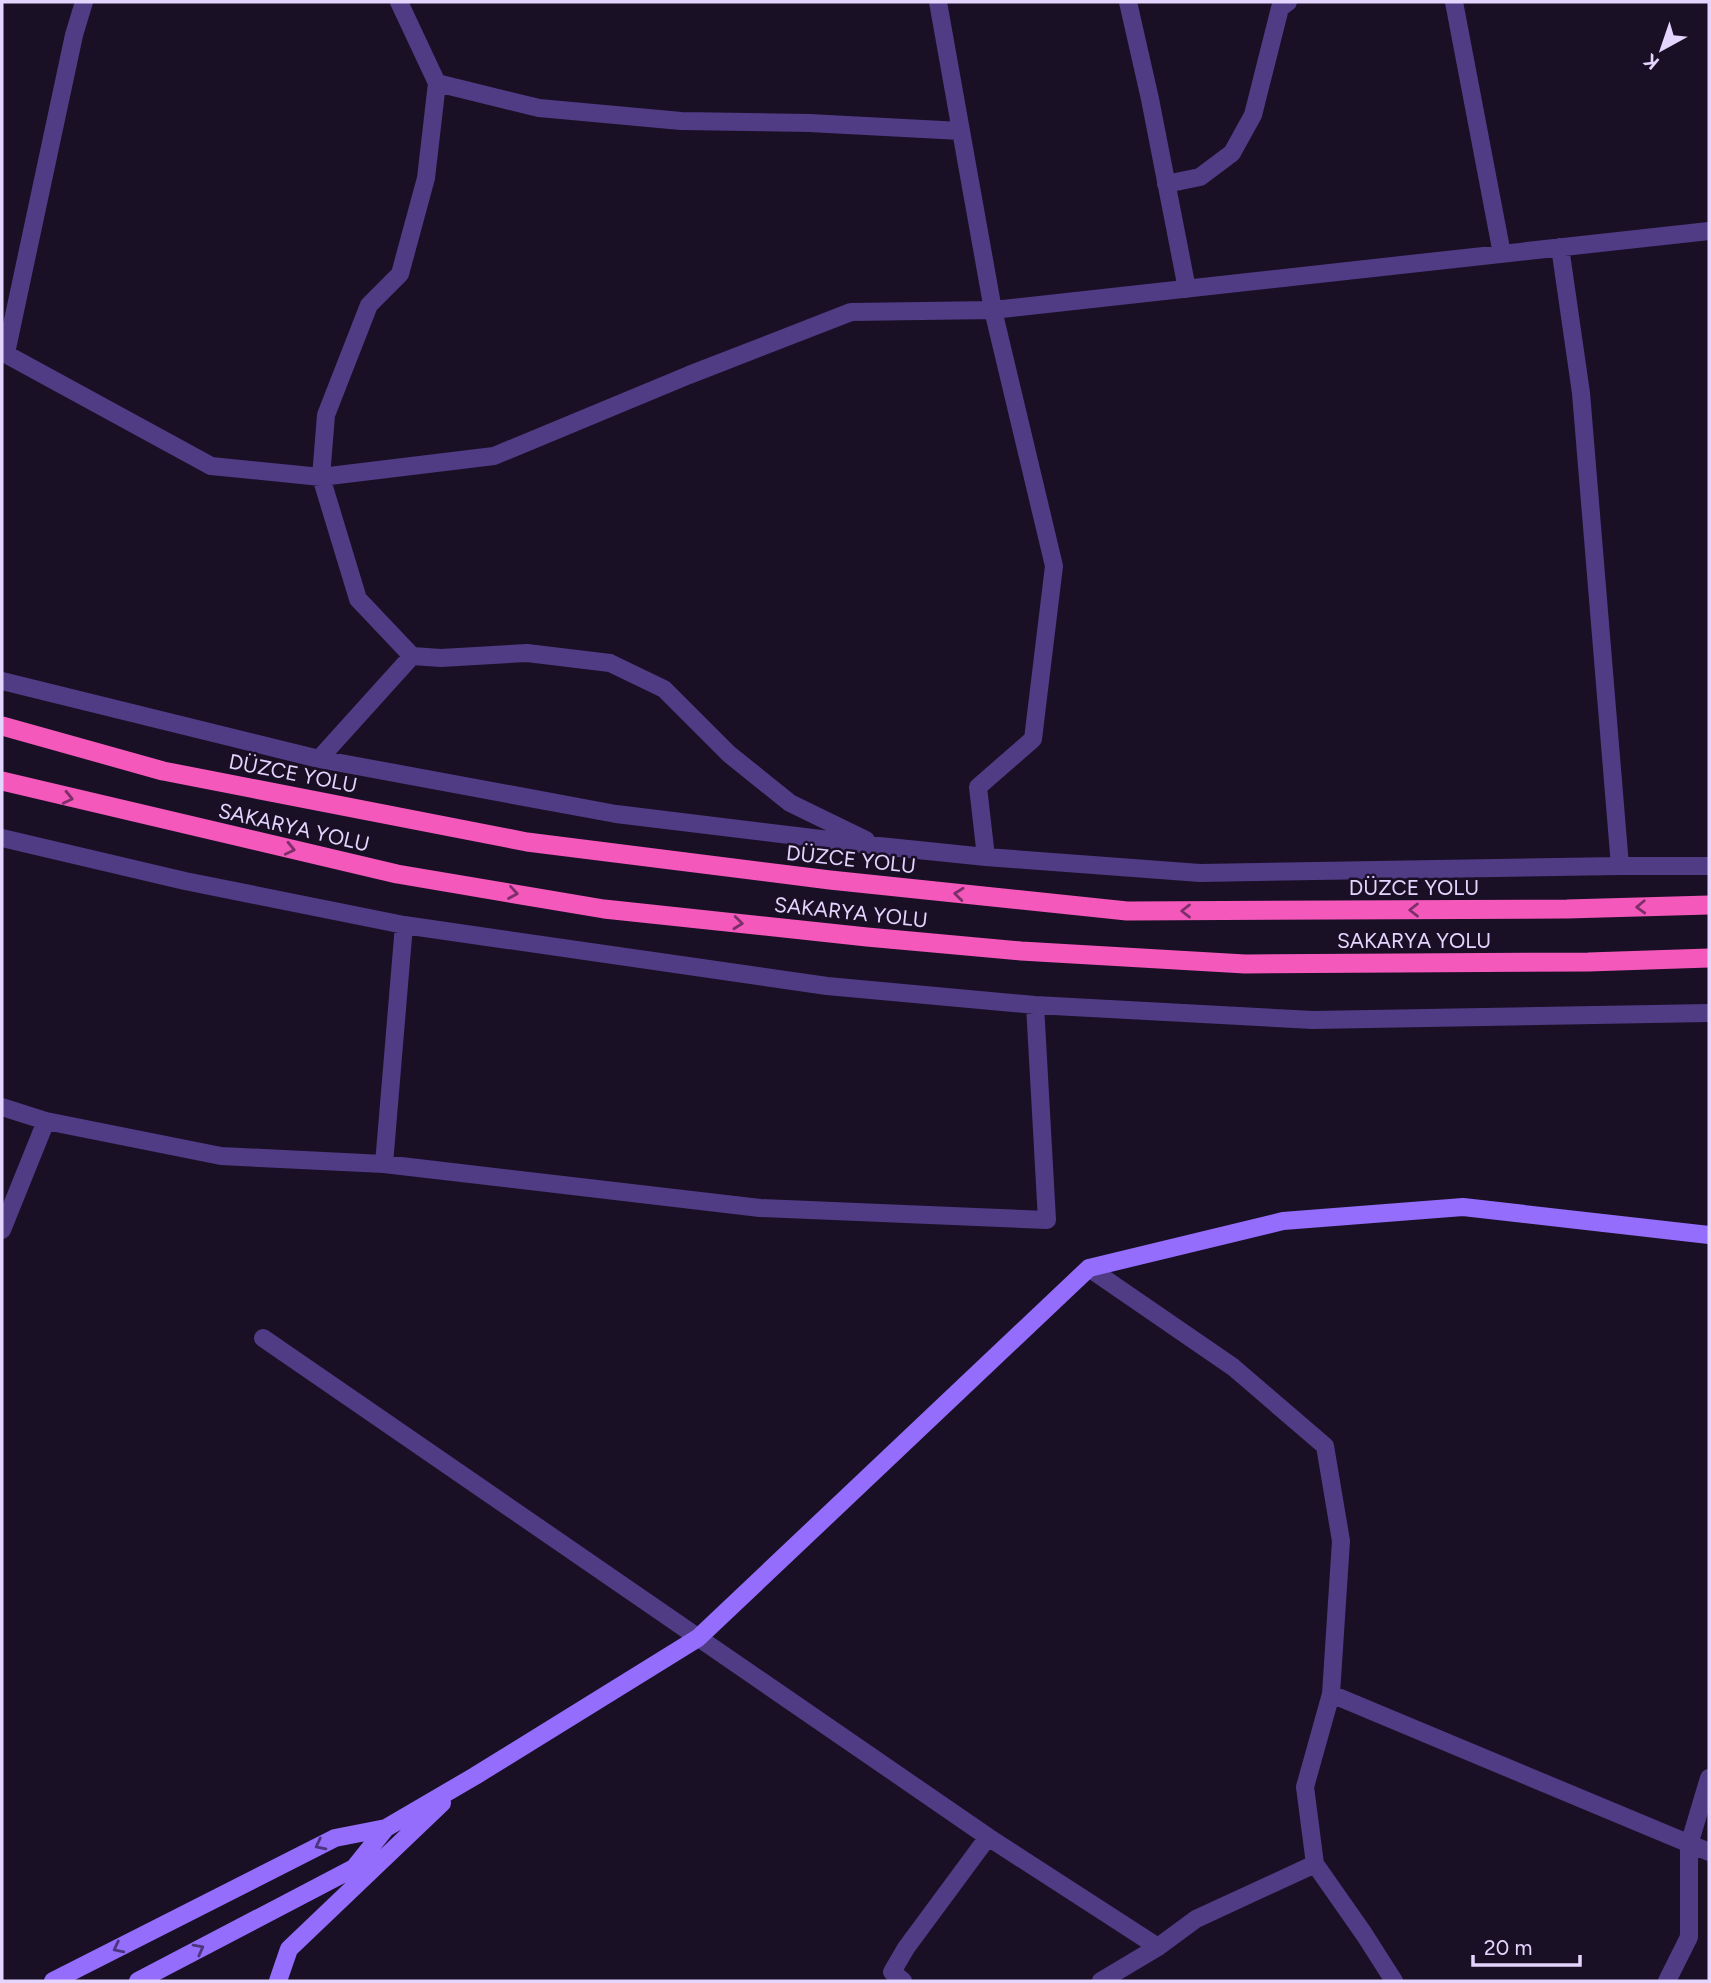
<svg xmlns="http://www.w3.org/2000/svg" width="1711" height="1983" font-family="Figtree,sans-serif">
	<rect width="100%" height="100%" fill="#191026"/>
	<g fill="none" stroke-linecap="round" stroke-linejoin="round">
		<path stroke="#503b85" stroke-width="18" d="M399,2L437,83L426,178L400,274L369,305L326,415L321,477L358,599L412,656L441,658L527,653L610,663L664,689L729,754L790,803L866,840
			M938,2L961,131
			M1128,2L1150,99L1187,289
			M1454,2L1502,254
			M437,83L539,108L681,121L809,123L961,131L993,310L1054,566L1033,739L978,787L986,857
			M1166,184L1200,177L1232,153L1253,115L1280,8L1288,2
			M1560,247L1581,393L1620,866
			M2,352L211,466L321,477L494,456L689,375L851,312L993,310L1709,231
			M6,353L74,35L84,2
			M2,681L319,759L616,814L879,846L986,857L1200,873L1620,866H1709
			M319,759L412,656
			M2,838L185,881L404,925L827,986L1035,1005L1313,1020L1709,1013
			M2,1107L46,1121L221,1156L384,1164L760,1208L1047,1220L1035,1005
			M384,1164L404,925
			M2,1230L46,1121
			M1089,1268L1233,1367L1325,1446L1341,1541L1331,1694L1305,1787L1315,1864L1364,1934L1394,1981
			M263,1338L988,1837L906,1948L892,1972L903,1981
			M1331,1694L1709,1852
			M988,1837L1158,1947
			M1101,1981L1158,1947L1196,1919L1315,1864
			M1667,1981L1689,1937V1845L1709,1778"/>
		<path stroke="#956dfd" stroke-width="18" d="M53,1981L335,1838L386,1828L475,1776L698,1638L1089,1268L1283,1221L1463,1207L1709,1235
			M138,1981L354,1868L386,1828
			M278,1981L289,1949L442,1803"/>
		<path stroke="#f458bb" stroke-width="19" d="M2,726L163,771L527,842L830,880L1127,911L1567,909L1709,905
			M2,781L397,874L604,909L867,937L1021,951L1245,964L1588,962L1709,958"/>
	</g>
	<defs><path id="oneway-chevron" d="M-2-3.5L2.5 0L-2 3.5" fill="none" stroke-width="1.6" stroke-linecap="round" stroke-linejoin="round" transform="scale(1.75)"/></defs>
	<g stroke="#7c3069">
		<use href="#oneway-chevron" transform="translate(68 798) rotate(13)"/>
		<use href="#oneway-chevron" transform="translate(290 849) rotate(13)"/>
		<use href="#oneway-chevron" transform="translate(513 893) rotate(10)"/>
		<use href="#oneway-chevron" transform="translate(959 894) rotate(-174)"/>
		<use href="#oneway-chevron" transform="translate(1641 907) rotate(178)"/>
		<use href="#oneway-chevron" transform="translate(1414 910) rotate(180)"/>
		<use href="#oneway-chevron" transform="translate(1186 911) rotate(180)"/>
		<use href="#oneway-chevron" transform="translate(738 923) rotate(6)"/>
	</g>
	<g stroke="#4b357c">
		<use href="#oneway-chevron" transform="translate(320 1845) rotate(153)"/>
		<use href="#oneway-chevron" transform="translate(118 1948) rotate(153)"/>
		<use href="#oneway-chevron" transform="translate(199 1949) rotate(-28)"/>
	</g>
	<g text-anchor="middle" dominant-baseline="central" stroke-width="5" stroke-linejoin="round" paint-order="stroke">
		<g font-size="21" fill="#e4d5ff" stroke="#191026">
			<text transform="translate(293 773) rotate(11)">DÜZCE YOLU</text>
			<text transform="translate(294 827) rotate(13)">SAKARYA YOLU</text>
			<text transform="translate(851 859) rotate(6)">DÜZCE YOLU</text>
			<text x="1414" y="887">DÜZCE YOLU</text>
			<text transform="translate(851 912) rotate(6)">SAKARYA YOLU</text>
			<text x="1414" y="940">SAKARYA YOLU</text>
		</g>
	</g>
	<rect width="1711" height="1983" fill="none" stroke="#e4d5ff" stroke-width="7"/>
	<g transform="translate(1662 49) rotate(220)" stroke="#191026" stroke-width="5" paint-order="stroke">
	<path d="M0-5L12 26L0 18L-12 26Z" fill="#e4d5ff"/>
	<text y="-10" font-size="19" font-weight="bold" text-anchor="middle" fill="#e4d5ff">K</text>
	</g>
	<path d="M1473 1955v10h107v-10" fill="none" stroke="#e4d5ff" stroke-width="3.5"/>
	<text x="1484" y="1955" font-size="21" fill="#e4d5ff" stroke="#191026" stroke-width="5" paint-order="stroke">20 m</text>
</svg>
